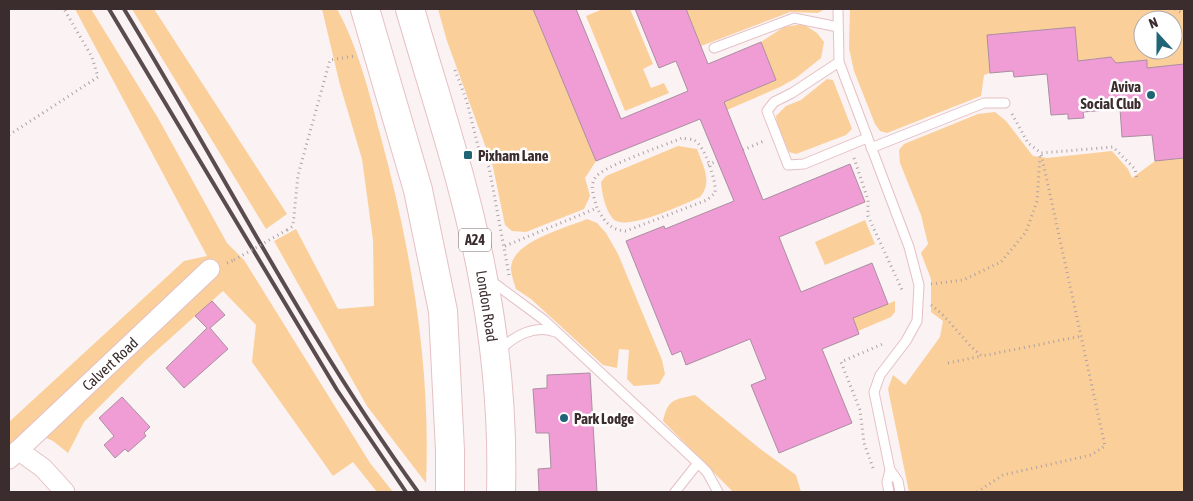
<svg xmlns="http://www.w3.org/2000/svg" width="1193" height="501" font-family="'Asap Condensed',sans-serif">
	<rect width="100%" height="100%" fill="#faf2f3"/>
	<path fill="#fbcf99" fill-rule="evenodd" d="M75,9H91L158,118L227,243L244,260L370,463L393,492H377L353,462L333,476L252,362L256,325L223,291L145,361L84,422L68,453L53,441L29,430L9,447V422L184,261L207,256Z
		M132,9H154L287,214L266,229Z
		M322,9H337C358,47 369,92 380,134C411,248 431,365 426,483L367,406L274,241L296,229L338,309L374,306L373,240L362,159L340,85Z
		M438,9H533L596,161L585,178L590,196L584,209L526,232L512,231L505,225L493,167L447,41Z
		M603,9H630L653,64L643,69L651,88L664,83L669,93L625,111L586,16Z
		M686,9H825L818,13L790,12L701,46Z
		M850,9H1183L1184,64L1147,68L1146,60L1116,63L1111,57L1090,59L1086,65L1078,66L1075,27L987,35L990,73L984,75L981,96L887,133L880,131L875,124L854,71L849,48ZM1143,20H1173V50H1143Z
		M803,24L817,33L824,42L821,58L796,78L780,87L727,110L723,102L776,80L761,42L784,27Z
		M827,79L833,80L852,129L846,135L796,154L789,152L777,125L776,116L786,106L801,100Z
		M995,112L1006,121L1033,156L1047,158L1112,151L1128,169L1132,178L1155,161L1184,158V492H909L888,389L893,375L905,385L940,337L943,321L931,312V279L921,253L928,244L921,215L900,163L899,150L904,144L978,114Z
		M678,146L697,149C703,166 713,182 700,197C684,204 626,232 613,219C605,209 602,194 601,182L606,176Z
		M587,219L597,223L606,233L618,254L662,360L665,374L659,384L634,386L627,379L629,350L619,349L617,368L603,365L531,299L516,289C514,283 512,277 511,270C509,242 566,228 587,219Z
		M865,220L875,244L825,265L815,242Z
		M895,301V312L891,317L858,331L853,318Z
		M695,395L759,448L796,475L801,492H733L663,421C668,398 675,400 695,395Z"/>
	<path fill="#f09cd5" stroke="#ab8ea1" d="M533,9H576L621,119L688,91L676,61L659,68L635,9H686L708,64L761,42L776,80L724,102L763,200L850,164L865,202L779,237L801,292L872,263L888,304L853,318L859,334L822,349L852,423L779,453L751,385L766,379L750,339L686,365L681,351L672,355L626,241L664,226L665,229L734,201L700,119L596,161Z
		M1075,27L1078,61L1111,57L1116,63L1147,60V68L1184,64V158L1155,161L1152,135L1122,137L1120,109L1083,112L1084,118L1068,119V114L1051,115L1047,74L1014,77L1013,71L990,73L987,35Z
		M212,301L225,315L210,328L228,349L184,388L166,368L207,328L195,316Z
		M590,373L597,492H539L538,469L551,468L549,433H536L533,389L547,388V375Z
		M122,397L150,427L144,433L146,436L128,452L125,449L115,458L104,445L114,436L99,418Z"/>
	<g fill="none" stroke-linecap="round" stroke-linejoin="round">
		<defs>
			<path id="lane" d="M838,9L839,62L909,247L919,285L917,321L906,341L880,375L874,392L890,470L898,481L900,492
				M714,48L794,18L838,27
				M839,62L792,93L774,102L767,111L788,165L804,164L867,138
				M871,148L984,103H1005
				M490,280L544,320L698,463L675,492
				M500,350C514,336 535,324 555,332
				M698,463L707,472L718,492
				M889,492L887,482L890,470"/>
			<path id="street" d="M18,450L43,468L65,492
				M9,459L210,269"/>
			<path id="highway" d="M365,9L418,190L443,311L450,451V492
				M410,9C435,96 465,183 482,273C496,344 503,420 501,492"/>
		</defs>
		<use href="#lane" stroke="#e5c0c4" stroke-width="11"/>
		<use href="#street" stroke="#e5c0c4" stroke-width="21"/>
		<use href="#highway" stroke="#e5c0c4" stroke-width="30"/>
		<path stroke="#ada2a4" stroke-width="3" stroke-dasharray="1 4" stroke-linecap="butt" d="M1175,9L1184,14
			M455,70L467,102L481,158
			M1012,114L1028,143L1041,153L1113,147L1135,169L1137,180
			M9,135L98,77L92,57L64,9
			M743,150L764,141
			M481,153L489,167L509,275
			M854,158L868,200V216L903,292
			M708,165L717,161
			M287,230L293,226L298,175L330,60L355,56
			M505,246L597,208C595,199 589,188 595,178C602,166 666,145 682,138C685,139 691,139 694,140C705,146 717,182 715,193L707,200L626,231C610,230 605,222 597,208
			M227,263L234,260
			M931,284L963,280L1001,262L1026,232L1037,201L1040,156
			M931,305C951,319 963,342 982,356L1082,336
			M948,363L982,356
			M873,468L864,443L860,410L841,362L885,343
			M977,492L1003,475L1091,455L1105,446L1041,153"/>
		<use href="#lane" stroke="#fff" stroke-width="9"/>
		<use href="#street" stroke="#fff" stroke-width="19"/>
		<use href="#highway" stroke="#fff" stroke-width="28"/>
		<path stroke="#5a4c4e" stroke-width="4" d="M109,9L337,390L406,492
			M124,9C222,170 307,339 418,492"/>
		<path stroke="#ada2a4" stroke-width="3" stroke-dasharray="1 4" stroke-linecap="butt" d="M234,260L287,230"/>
	</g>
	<g fill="#206576" stroke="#fff" stroke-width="2">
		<circle cx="1151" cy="95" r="5"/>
		<rect x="463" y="150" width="10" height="10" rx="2.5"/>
		<circle cx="564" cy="418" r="5"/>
	</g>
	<g text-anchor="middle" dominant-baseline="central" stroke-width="5" stroke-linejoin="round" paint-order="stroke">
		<rect fill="#fff" stroke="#766b6d" stroke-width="1" x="459" y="228.5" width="32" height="23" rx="4"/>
		<g font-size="14" font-weight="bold" fill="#3b2c2e">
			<text x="475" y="240">A24</text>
		</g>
		<g font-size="15" font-weight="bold" fill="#3b2c2e" stroke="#fff" text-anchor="start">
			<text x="1141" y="86" text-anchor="end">Aviva<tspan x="1141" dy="17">Social Club</tspan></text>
			<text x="478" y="155">Pixham Lane</text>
			<text x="574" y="418">Park Lodge</text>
		</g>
		<g font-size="15" fill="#3b2c2e" stroke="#fff">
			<text transform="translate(487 306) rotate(81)">London Road</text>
			<text transform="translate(110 364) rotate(-43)">Calvert Road</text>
		</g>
	</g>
	<rect width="1193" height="501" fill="none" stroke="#3b2c2e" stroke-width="20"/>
	<g transform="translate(1158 35) rotate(339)"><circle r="24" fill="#ffffff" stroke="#b1abab"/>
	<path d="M0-4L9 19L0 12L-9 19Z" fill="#206576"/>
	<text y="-8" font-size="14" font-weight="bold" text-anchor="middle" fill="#3b2c2e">N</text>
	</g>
</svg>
